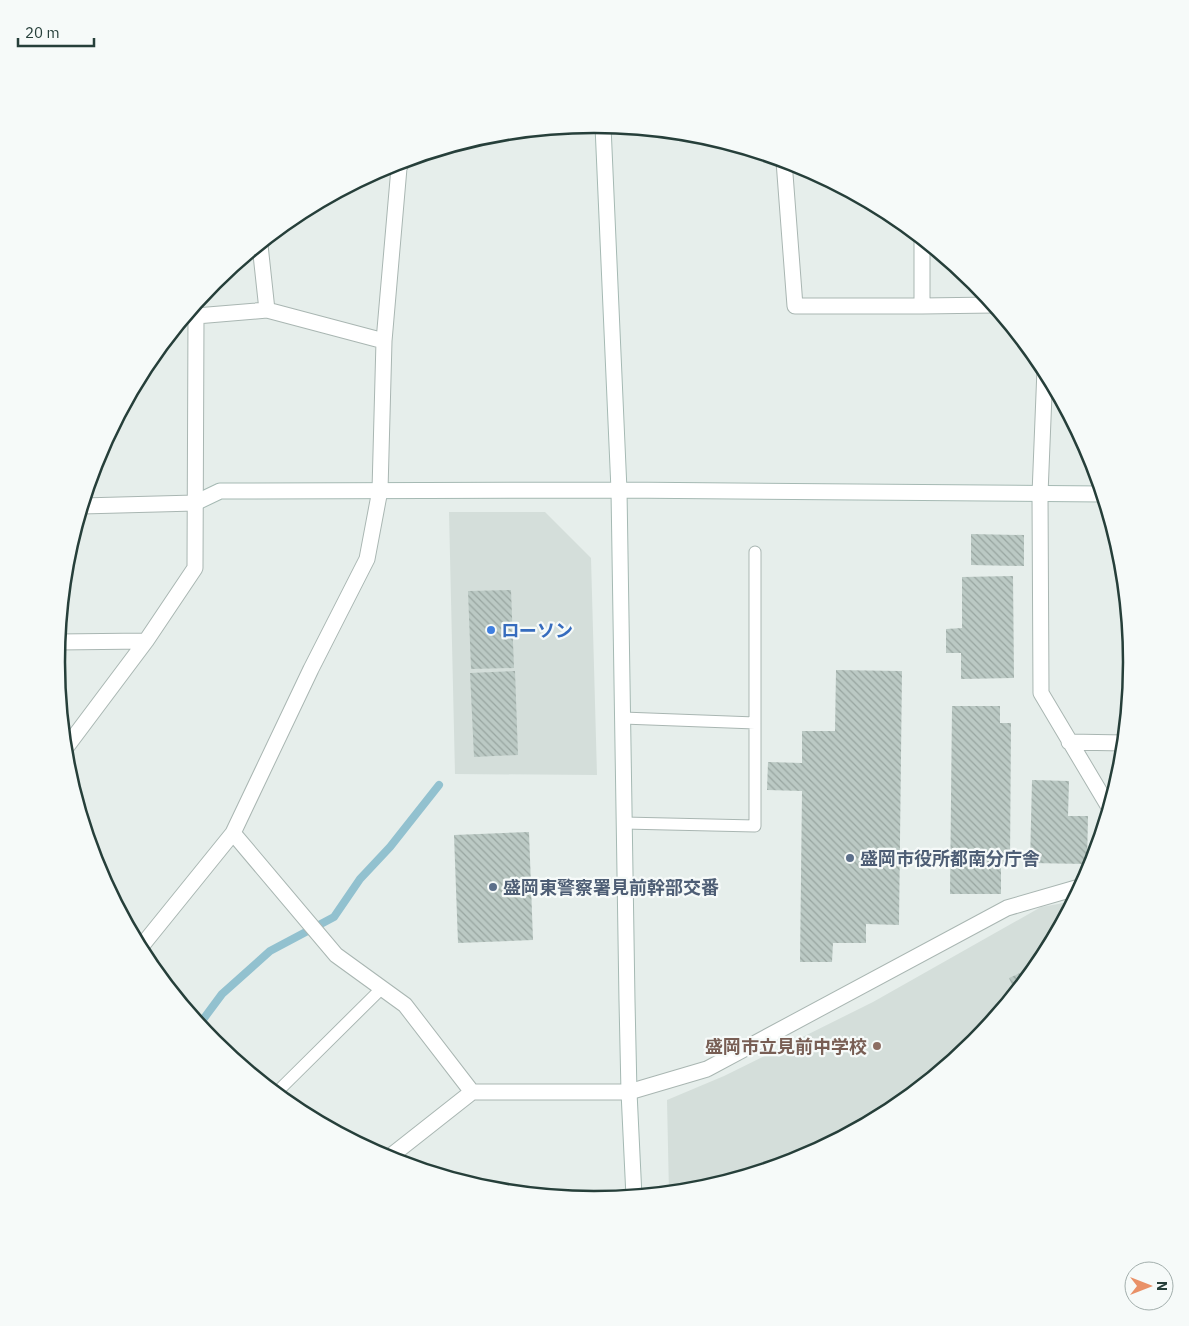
<svg xmlns="http://www.w3.org/2000/svg" width="1189" height="1326" font-family="'IBM Plex Sans','Noto Sans JP',sans-serif">
	<defs>
		<pattern id="building-back-hatch" width="6" height="6" patternUnits="userSpaceOnUse" patternTransform="scale(1.25)"><rect width="6" height="6" fill="#bbc9c4"/><path d="M-1 5l2 2M0 0l6 6M5-1l2 2" fill="none" stroke="#98a5a0"/></pattern>
	</defs>
	<rect width="100%" height="100%" fill="#e6eeeb"/>
	<path fill="#d4deda" d="M449,512H545L591,558L597,775L455,774Z
		M1075,901L1042,962L975,1044L893,1111L800,1160L699,1191L669,1194L667,1100L724,1076L873,1002L1041,907Z"/>
	<g fill="none" stroke-linecap="round" stroke-linejoin="round">
		<path stroke="#92c1cf" stroke-width="8" d="M199,1025L222,994L270,951L334,917L360,879L390,847L439,785"/>
	</g>
	<path fill="url(#building-back-hatch)" d="M971,534L1024,535V566L971,565Z
		M1013,576L1014,678L961,679V653H946V629L962,628V577Z
		M511,590L514,668L471,669L468,591Z
		M836,670L902,671L899,925L866,924V943H833L832,962H800L802,791L767,790L768,762L802,763V731H835Z
		M515,671L518,755L474,757L470,673Z
		M952,706H1000V723H1011L1010,864H1001V894H950Z
		M1032,780L1069,781L1068,816H1088L1087,864L1030,863Z
		M529,832L533,940L458,943L454,835Z
		M1042,963L1026,982L1016,994L1009,978Z"/>
	<g fill="none" stroke-linecap="round" stroke-linejoin="round">
		<defs>
			<path id="lane" d="M623,718L755,723
				M624,823L755,826V552
				M275,1094L382,988"/>
			<path id="street" d="M784,161L795,306H922
				M922,239V306L994,305
				M260,245L267,310
				M1045,369L1040,494L1041,693L1110,809
				M82,506L195,503
				M58,642L146,641
				M1069,742L1125,743
				M65,749L146,641L195,568L196,316L267,310L384,341
				M233,833L311,669L367,559L380,490L384,341L399,168L402,162
				M140,948L233,833L336,955L405,1005L472,1092
				M387,1159L472,1092H629L707,1069L1007,908L1083,886"/>
			<path id="secondary" d="M603,126L619,490L627,1001L629,1092L634,1197
				M195,503L220,491L619,490L1103,494"/>
		</defs>
		<use href="#lane" stroke="#a9b6b2" stroke-width="13"/>
		<use href="#street" stroke="#a9b6b2" stroke-width="17"/>
		<use href="#secondary" stroke="#a5b9b3" stroke-width="17"/>
		<use href="#lane" stroke="#fff" stroke-width="11"/>
		<use href="#street" stroke="#fff" stroke-width="15"/>
		<use href="#secondary" stroke="#fff" stroke-width="15"/>
	</g>
	<circle fill="#3f7fe0" stroke="#f6faf9" stroke-width="2" cx="491" cy="630" r="5"/>
	<g fill="#5c6f8a" stroke="#f6faf9" stroke-width="2">
		<circle cx="850" cy="858" r="5"/>
		<circle cx="493" cy="887" r="5"/>
	</g>
	<circle fill="#8d6e63" stroke="#f6faf9" stroke-width="2" cx="877" cy="1046" r="5"/>
	<g text-anchor="middle" dominant-baseline="central" stroke-width="4.5" stroke-linejoin="round" paint-order="stroke">
		<g font-size="18" font-weight="bold" fill="#366cbe" stroke="#f6faf9" text-anchor="start">
			<text x="501" y="630">ローソン</text>
		</g>
		<g font-size="18" font-weight="bold" fill="#4e5e75" stroke="#f6faf9" text-anchor="start">
			<text x="860" y="858">盛岡市役所都南分庁舎</text>
			<text x="503" y="887">盛岡東警察署見前幹部交番</text>
		</g>
		<g font-size="18" font-weight="bold" fill="#785e54" stroke="#f6faf9" text-anchor="end">
			<text x="867" y="1046">盛岡市立見前中学校</text>
		</g>
	</g>
	<path d="M0 0H1189V1326H0ZM65 662a529 529 0 1 1 1058 0a529 529 0 1 1-1058 0Z" fill="#f6faf9" fill-rule="evenodd"/>
	<path fill="none" stroke="#263f3a" stroke-width="2.5" d="M65 662a529 529 0 1 1 1058 0a529 529 0 1 1-1058 0Z"/>
	<g transform="translate(1149 1286) rotate(90)"><circle r="24" fill="#f6faf9" stroke="#a3afad"/>
	<path d="M0-4L9 19L0 12L-9 19Z" fill="#e99168"/>
	<text y="-8" font-size="14" font-weight="bold" text-anchor="middle" fill="#263f3a">N</text>
	</g>
	<path d="M18 38v8h76v-8" fill="none" stroke="#263f3a" stroke-width="2.5"/>
	<text x="25" y="38" font-size="15" fill="#263f3a" stroke="#f6faf9" stroke-width="4" paint-order="stroke">20 m</text>
</svg>
